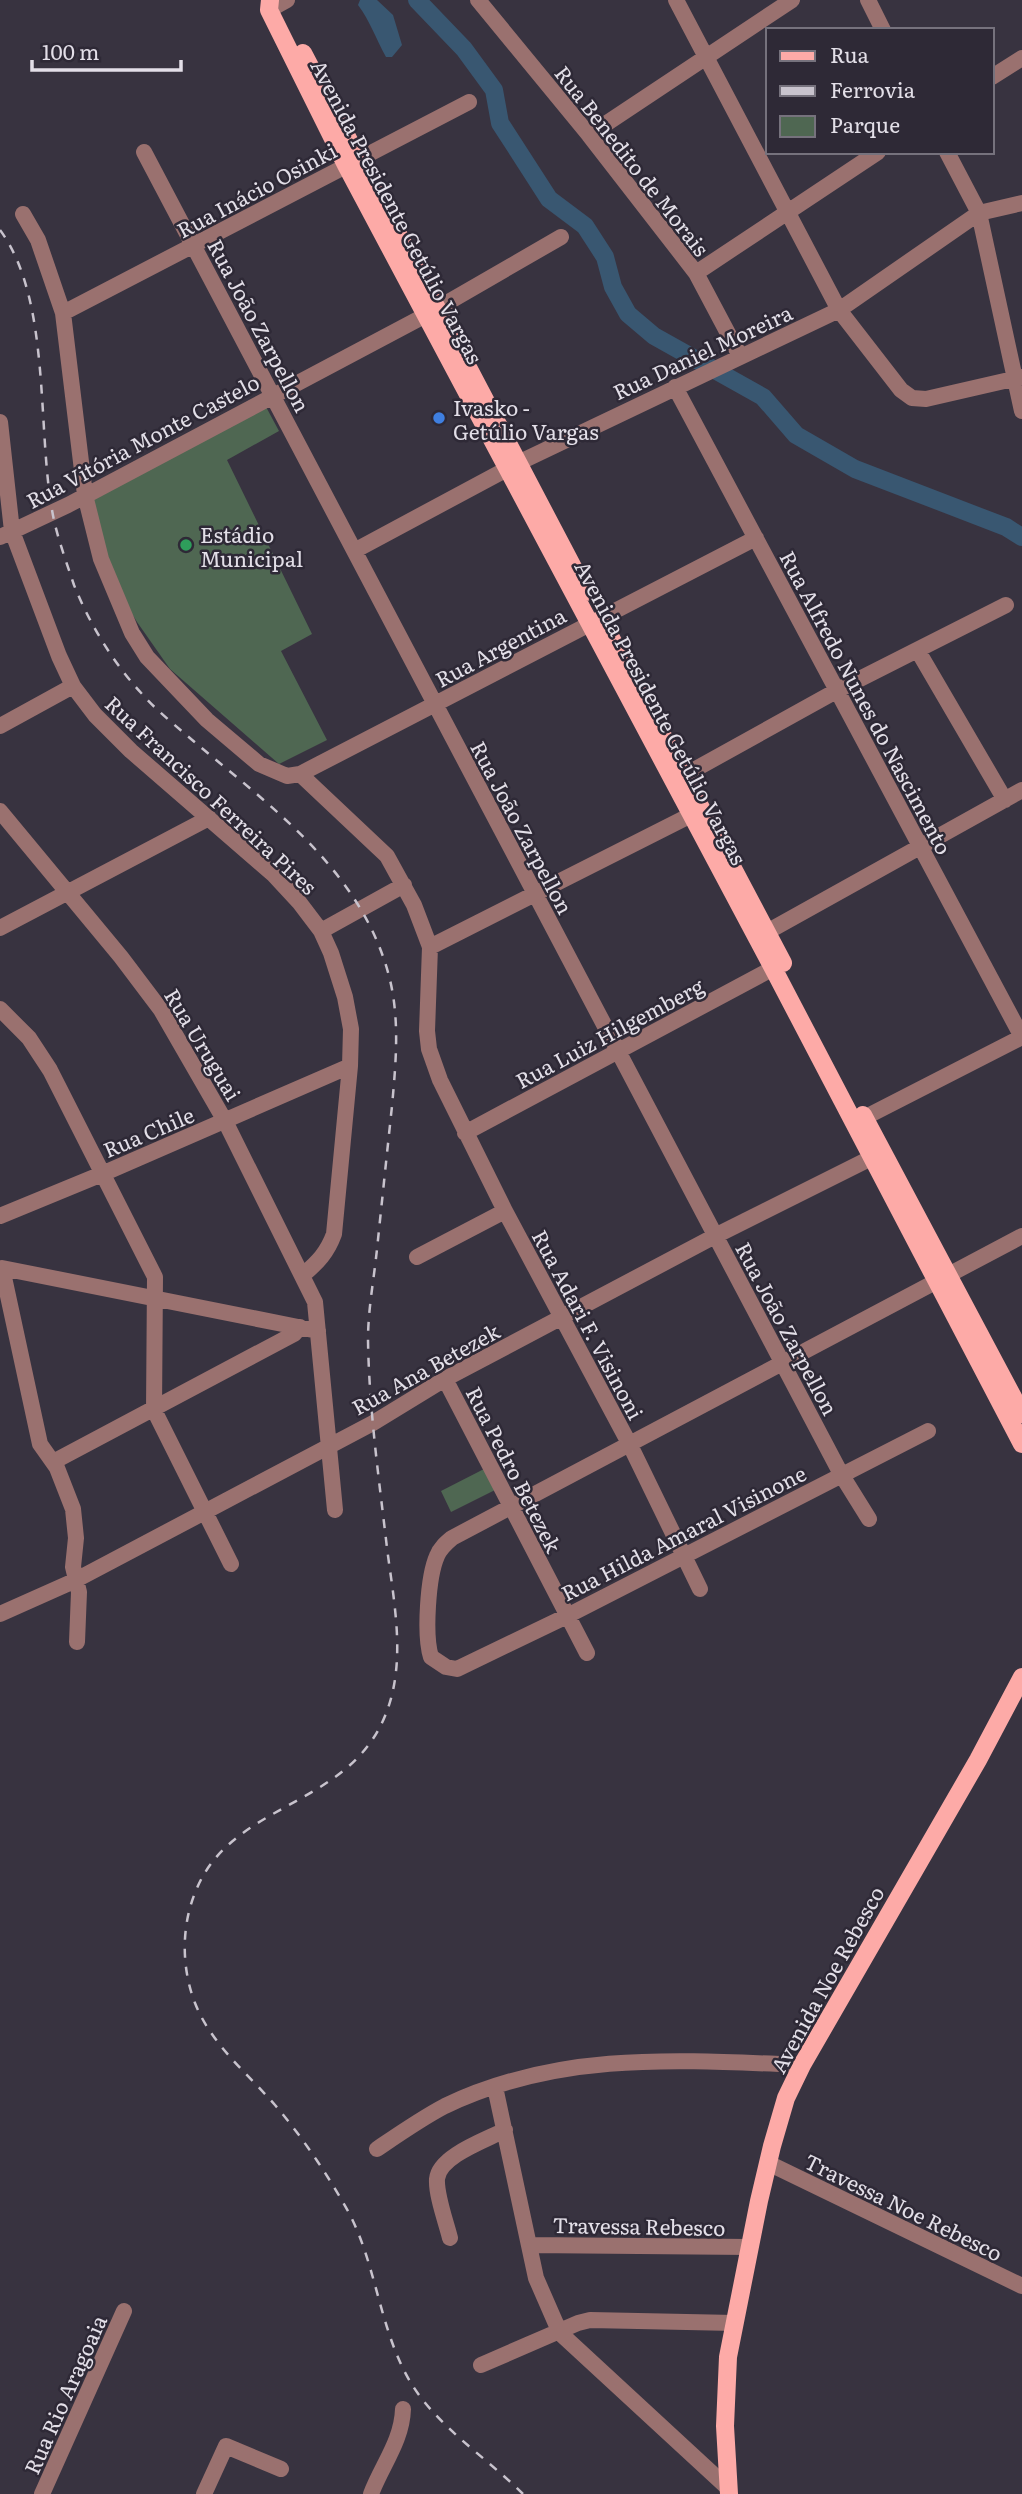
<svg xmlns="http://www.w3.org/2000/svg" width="1022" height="2494" font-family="Literata,serif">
	<rect width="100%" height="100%" fill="#383340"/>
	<path fill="#4f6752" d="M265,405L279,431L227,460L312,634L281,651L327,740L279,764L170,669L137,622L117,590L88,500Z
		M484,1469L495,1490L451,1512L441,1491Z"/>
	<path fill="#395771" d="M360,0H377L393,15L402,45L392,57H386C376,39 370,21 358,5Z"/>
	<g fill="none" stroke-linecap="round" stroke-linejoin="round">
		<path stroke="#395771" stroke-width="18" d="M417,0L464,49L494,90L500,123L549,199L585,226L605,257L613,287L628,314L654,336L763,397L796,435L855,469L1006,527L1022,537"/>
		<path stroke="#9a716f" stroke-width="16" d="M478,0L589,135L696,273L740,356
			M676,0L839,310L901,390L912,398L926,399L1022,377
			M868,0L883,30
			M269,10L287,0
			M992,77L1022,58
			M589,135L792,0
			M144,152L841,1474L869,1519
			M947,152L979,213L1022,411
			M23,214L38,240L63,313L85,495L101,559L132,633L147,657L207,720L259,764L287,776L300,774L387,856L414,905L430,947L427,1031L429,1049L440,1080L505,1211L630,1445L700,1589
			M696,273L878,152
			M63,313L469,102
			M675,387L1022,1037
			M0,422L12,531L59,656L73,686L95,715L131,751L274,875L299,902L321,931L331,953L345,997L351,1029L350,1066L334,1234C327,1253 318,1262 303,1275
			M0,537L68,505L426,315L561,237
			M356,550L518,463L839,310L979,213L1022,203
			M918,651L1005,800
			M0,726L73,686
			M300,774L756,538
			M674,781L838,690L1006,605
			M0,811L121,957L161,1010L225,1121L315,1302L335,1510
			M0,928L209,818
			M321,931L404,885
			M758,937L1022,790
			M430,947L691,815
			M0,1009L29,1038L50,1070L155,1277L154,1410L231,1564
			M854,1123L1022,1037
			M465,1133L783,963
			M0,1216L102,1174L350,1066
			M417,1257L505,1211
			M445,1379L587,1653
			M928,1431L567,1616L457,1669L446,1667L431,1657C424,1635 428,1576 437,1556C440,1548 446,1543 452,1538L1022,1236
			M53,1462L294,1334L300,1327
			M0,1614L74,1581L373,1423L445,1379L715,1236L881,1153
			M77,1642L79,1592L73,1567L76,1538L73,1509L57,1468L40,1444L2,1268L318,1331
			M495,2087L536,2278L560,2333L729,2489
			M377,2149C399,2134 422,2118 445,2106C559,2051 679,2060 802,2065
			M768,2163L1022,2286
			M450,2238C446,2222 436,2195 437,2179C439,2156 486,2140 505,2130
			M529,2245L749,2247
			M481,2365L578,2323L590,2320L735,2323
			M42,2494L124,2311
			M204,2494L226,2446L281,2469
			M371,2494C382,2465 402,2441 403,2409"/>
		<path stroke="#fdaaa7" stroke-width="18" d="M270,0L269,10L346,165L773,968L1022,1444
			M303,53L586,592
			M601,619L783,963
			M863,1115L1022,1414
			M729,2494L725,2426L728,2357L759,2201L772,2146L786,2098L802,2065L978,1760L1022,1677"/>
		<path stroke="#c8c3cd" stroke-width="2.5" stroke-dasharray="9 9" stroke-linecap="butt" d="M0,230C51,299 37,426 52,510C56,534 66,561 74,585C90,625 114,664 143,695C157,711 175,725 191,739C270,806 361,870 389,976C400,1018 396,1062 392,1106C387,1153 382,1201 377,1249C374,1279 368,1309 368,1340C369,1409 379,1479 387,1548C394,1603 407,1663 385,1716C348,1807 234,1802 197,1888C181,1924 181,1967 195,2003C211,2044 247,2073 275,2105C303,2138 328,2175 349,2213C379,2270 380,2342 419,2395C448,2434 489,2460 523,2494"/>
	</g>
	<circle fill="#3f7fe0" stroke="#2e2936" stroke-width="2.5" cx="439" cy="418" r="7"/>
	<circle fill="#2e9e5b" stroke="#2e2936" stroke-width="2.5" cx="186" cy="545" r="7"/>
	<g text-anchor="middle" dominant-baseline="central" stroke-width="5" stroke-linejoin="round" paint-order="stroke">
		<g font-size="21" fill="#e3dfe8" stroke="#2e2936">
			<text transform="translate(633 160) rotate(52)">Rua Benedito de Morais</text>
			<text transform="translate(256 189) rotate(-28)">Rua Inácio Osinki</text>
			<text transform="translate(398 211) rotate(62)">Avenida Presidente Getúlio Vargas</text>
			<text transform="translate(260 325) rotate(62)">Rua João Zarpellon</text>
			<text transform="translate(702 351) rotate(-25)">Rua Daniel Moreira</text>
			<text transform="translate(142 440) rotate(-28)">Rua Vitória Monte Castelo</text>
			<text transform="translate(500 646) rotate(-28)">Rua Argentina</text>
			<text transform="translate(867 702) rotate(62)">Rua Alfredo Nunes do Nascimento</text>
			<text transform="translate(662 712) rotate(62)">Avenida Presidente Getúlio Vargas</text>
			<text transform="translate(212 794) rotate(43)">Rua Francisco Ferreira Pires</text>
			<text transform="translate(523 827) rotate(62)">Rua João Zarpellon</text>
			<text transform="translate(609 1032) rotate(-28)">Rua Luiz Hilgemberg</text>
			<text transform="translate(204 1044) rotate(59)">Rua Uruguai</text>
			<text transform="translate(148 1131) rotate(-23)">Rua Chile</text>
			<text transform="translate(589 1324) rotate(62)">Rua Adari F. Visinoni</text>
			<text transform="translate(788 1328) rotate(62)">Rua João Zarpellon</text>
			<text transform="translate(425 1368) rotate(-29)">Rua Ana Betezek</text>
			<text transform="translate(515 1469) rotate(63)">Rua Pedro Betezek</text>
			<text transform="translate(683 1532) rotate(-27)">Rua Hilda Amaral Visinone</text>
			<text transform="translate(826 1979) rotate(-61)">Avenida Noe Rebesco</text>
			<text transform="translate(904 2206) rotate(26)">Travessa Noe Rebesco</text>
			<text transform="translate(639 2225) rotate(1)">Travessa Rebesco</text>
			<text transform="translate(64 2394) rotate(-66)">Rua Rio Aragoaia</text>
		</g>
		<g font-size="21" fill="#e3dfe8" stroke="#2e2936" text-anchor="start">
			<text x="453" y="406">Ivasko -<tspan x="453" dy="24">Getúlio Vargas</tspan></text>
			<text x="200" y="533">Estádio<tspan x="200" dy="24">Municipal</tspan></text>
		</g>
	</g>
	<rect x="766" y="28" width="228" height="126" fill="#2e2936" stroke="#76727d" stroke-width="2"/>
	<rect x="780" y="51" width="35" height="10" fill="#fdaaa7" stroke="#76727d" stroke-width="2"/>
	<text x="830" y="63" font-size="21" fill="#e3dfe8">Rua</text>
	<rect x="780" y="86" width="35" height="10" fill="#c8c3cd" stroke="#76727d" stroke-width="2"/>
	<text x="830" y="98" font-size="21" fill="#e3dfe8">Ferrovia</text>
	<rect x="780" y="116" width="35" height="21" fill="#4f6752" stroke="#76727d" stroke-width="2"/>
	<text x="830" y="133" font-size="21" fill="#e3dfe8">Parque</text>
	<path d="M32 60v10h149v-10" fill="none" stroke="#e3dfe8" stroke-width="3.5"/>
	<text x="42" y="60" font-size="21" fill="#e3dfe8" stroke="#2e2936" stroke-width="5" paint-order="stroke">100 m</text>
</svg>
